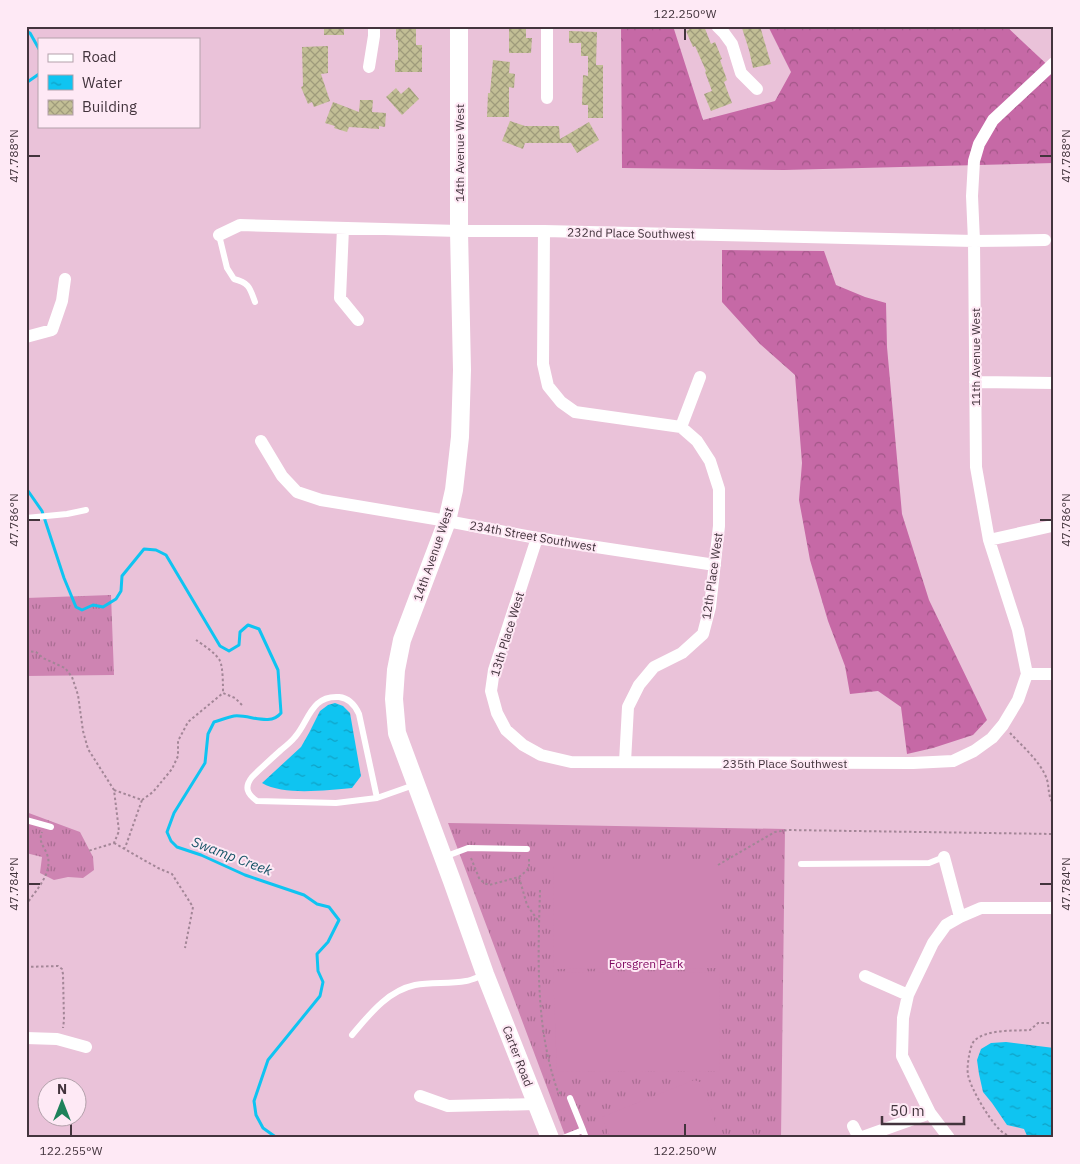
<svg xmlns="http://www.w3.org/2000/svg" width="1080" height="1164" font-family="'IBM Plex Sans',sans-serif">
	<defs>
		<pattern id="grass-tufts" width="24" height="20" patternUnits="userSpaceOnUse" patternTransform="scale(1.25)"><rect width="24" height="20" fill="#ce84b2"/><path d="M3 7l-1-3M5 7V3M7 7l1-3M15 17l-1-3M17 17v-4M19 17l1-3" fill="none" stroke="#a96d92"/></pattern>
		<pattern id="forest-crowns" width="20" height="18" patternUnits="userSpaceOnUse" patternTransform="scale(1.25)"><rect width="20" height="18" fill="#c669a6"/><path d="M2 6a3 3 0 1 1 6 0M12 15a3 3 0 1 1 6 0" fill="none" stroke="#a25788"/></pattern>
		<pattern id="water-ripples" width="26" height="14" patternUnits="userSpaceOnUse" patternTransform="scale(1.25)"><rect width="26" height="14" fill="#0fc4f1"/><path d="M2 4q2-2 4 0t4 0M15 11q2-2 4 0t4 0" fill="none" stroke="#10a0c4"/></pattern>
		<pattern id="building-cross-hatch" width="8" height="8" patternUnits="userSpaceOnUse" patternTransform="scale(1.25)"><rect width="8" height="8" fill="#c2be95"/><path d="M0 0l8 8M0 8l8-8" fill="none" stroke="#9f9b7b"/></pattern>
	</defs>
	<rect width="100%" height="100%" fill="#eac2d9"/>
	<path fill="url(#grass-tufts)" d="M111,595L114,675L26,676V598Z
		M26,812L80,832L93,857L94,870L83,878L68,877L54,880L40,873L42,857L26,853Z
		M448,823L785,829L781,1138H566Z"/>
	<path fill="url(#forest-crowns)" d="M621,26H673L703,120L775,101L791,72L768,26H1006L1054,71V163L784,170L622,168Z
		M722,250L824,251L836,285L865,297L886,303L887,347L902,514L929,600L987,720L973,735L933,748L907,754L901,707L878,691L850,694L845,666L828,621L810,560L799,500L802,463L795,375L760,344L722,302Z"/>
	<path fill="#ce84b2" d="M554,865H718V968L553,969Z
		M719,972L720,1071L557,1072L553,973Z
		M694,1080L700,1082L712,1111L719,1138H610L602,1117Z"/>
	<path fill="url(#water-ripples)" d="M335,703L343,706L350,713L361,776L352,788C327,790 284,796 262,783L301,747L309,733L320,711L328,705Z
		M1006,1042L1054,1048V1138H1028L1024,1129L1007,1125L992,1103L983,1092L979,1074L977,1060L981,1049L991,1043Z"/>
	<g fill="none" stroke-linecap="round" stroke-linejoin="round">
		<path stroke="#0fc4f1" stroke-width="3" d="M26,31L30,33L39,49
			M26,83L39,74
			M26,488L42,511L64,578L76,607L82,610L93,605L103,607L116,599L121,591L122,576L144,549L156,550L166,555L220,646L229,651L239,645L240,632L248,625L259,629L278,670L281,713C270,727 249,714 234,716C228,717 221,720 214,722L208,734L205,763L174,813L167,832L171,841L177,847L201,855L245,875L304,895L317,904L329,907L339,920L328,942L317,954L318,971L323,982L320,996L268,1060L254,1101L256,1115L263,1128L277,1138"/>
	</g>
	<path fill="url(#building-cross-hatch)" d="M324,26H344V35H324Z
		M396,26H416V45H422V72H395V60H398V40H396Z
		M696,26H704L711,44L715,42L722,59L720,60L727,80L724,82L732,103L711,111L704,94L712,91L705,72L706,71L695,46L693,47L686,31Z
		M749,26H760L771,64L753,68L749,50L742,28Z
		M509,27H526V38H532L531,53H509Z
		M569,31L597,32L596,65H603V118H588V105H582L583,75L588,76V56H581V43H569Z
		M328,46V73L321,74L330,101L314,107L312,102L308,104L301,87L303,86L302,47Z
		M493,60L510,62L509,73L515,74L514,88L509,87V117H487L488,93H490Z
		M409,87L419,99L402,115L386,97L396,88L401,94Z
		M360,100H373L372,112L386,113L385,127L379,126V129L349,127L347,132L334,128L335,126L325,123L333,102L359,112Z
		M510,121L525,126H559L560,139L589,122L599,140L577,153L571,143H525L523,149L502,141Z"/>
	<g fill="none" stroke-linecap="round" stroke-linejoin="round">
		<path stroke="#a38697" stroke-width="2" stroke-dasharray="2.5 2.5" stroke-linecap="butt" d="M196,640C202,644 217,654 220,661C223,667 223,686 223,693
			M26,651L36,652L43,658L65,668L72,677L78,695L83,731L88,749L114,790L119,831L114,843L88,851
			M1010,733C1022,746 1039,760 1046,777C1050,786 1047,797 1054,804
			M114,790L142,800L125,848
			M142,800L153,792L172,769L178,756V741L188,722L223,693L235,698L243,706
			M114,843L158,868L172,874L193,907L185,948
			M471,858L479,878L484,883L489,885L519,877L525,872L529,868V857
			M718,865L775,832L788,830L1054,834
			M519,877L527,905L539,922
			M540,890C538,958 535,1027 558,1092L562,1094
			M26,905C35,891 54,873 47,854C44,846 38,842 42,832
			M26,967L58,966L62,969L63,974L64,1020L63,1028
			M1011,1138C1007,1134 1002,1133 999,1129C989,1119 971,1089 968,1075C967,1069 968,1062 969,1056C970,1051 971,1045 974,1041C986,1029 1014,1031 1030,1030L1038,1023H1048L1054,1024"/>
		<path stroke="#fff" stroke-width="6" d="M219,235L227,268L234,279C250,283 250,289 255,302
			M26,518L67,514L86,510
			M377,798L359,714C355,705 349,698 339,697C311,695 309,721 295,737C291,742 286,746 281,750C271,759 261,768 252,777C244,787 247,794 257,801L336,803L377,798L414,785
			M26,820L51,827
			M444,857L468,848L527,849
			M801,864L929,863L944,857
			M352,1035C369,1015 387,991 415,985C432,982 449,984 466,981C472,980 478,977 484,975
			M570,1098L583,1130
			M563,1138L583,1130L586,1138"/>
		<path stroke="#fff" stroke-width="12" d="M547,26V98
			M717,26L724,33L732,44L741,73L757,89
			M369,67L374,36V26
			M343,228L340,298L358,320
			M544,231L543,364L548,386L561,402L575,412L681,427
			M219,235L240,225L459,231H544L974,241L1045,240
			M26,337L52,330L62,301L65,279
			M975,382L1054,383
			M681,427L700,377
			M261,441L282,476L297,492L321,500L447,521L537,538L715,565
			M537,538L494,670L491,691L497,713L506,730L523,745L541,755L571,762L913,763L953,761L974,751L992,738L1003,725L1018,700L1027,674L1018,630L989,540L976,467L974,241L972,196L974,161L979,144L993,120L1054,63
			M989,540L1052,526
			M1027,674H1054
			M625,762L628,707L639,685L654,667L682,653L703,634L710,607L719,526V489L710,461L697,441L681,427
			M944,857L960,917
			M865,976L908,995
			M26,1038L57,1039L86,1047
			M420,1096L448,1106L536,1104
			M853,1126L859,1138
			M860,1138L930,1113
			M949,1138L930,1113L902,1056L903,1018L908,995L933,943L946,925L960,917L981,908H1054"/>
		<path stroke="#fff" stroke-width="18" d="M459,26V231L462,370L460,437L454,490L447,521L402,640L396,670L394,699L397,733L452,881L485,974L550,1138"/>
	</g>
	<path fill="none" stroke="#43343d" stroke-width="2" d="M685,28V40M28,156H40M1040,156H1052M28,520H40M1040,520H1052M28,884H40M1040,884H1052M71,1124V1136M685,1124V1136"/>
	<g text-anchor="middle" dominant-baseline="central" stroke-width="4" stroke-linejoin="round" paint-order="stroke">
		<g font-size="12" fill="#43343d" stroke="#fee9f5">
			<text transform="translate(459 153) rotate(-90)">14th Avenue West</text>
			<text transform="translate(631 233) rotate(1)">232nd Place Southwest</text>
			<text transform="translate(975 357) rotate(-90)">11th Avenue West</text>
			<text transform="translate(533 536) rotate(10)">234th Street Southwest</text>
			<text transform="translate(433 554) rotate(-71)">14th Avenue West</text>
			<text transform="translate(712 576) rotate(-82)">12th Place West</text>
			<text transform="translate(507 634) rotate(-73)">13th Place West</text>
			<text x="785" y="763">235th Place Southwest</text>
			<text transform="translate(518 1056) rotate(69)">Carter Road</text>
		</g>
		<g font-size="12" fill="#7f0761" stroke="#fee9f5">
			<text x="646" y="963">Forsgren Park</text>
		</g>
		<g font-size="14" font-style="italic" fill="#155366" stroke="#fee9f5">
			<text transform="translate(232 856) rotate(21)">Swamp Creek</text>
		</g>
	</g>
	<rect width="1080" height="1164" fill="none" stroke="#fee9f5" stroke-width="55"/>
	<rect x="38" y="38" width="162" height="90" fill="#fee9f5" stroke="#b3a1ab"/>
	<rect x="48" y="54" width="25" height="8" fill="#ffffff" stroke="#b3a1ab"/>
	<text x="82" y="62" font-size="15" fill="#43343d">Road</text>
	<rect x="48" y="75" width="25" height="15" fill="url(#water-ripples)" stroke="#b3a1ab"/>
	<text x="82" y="88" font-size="15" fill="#43343d">Water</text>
	<rect x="48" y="100" width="25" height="15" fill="url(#building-cross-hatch)" stroke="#b3a1ab"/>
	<text x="82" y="112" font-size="15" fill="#43343d">Building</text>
	<g transform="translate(62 1102)"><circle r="24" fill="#fee9f5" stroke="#b3a1ab"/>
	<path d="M0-4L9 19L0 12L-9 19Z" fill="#1e825b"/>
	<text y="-8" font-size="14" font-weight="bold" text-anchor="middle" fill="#43343d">N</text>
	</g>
	<path d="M882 1116v8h82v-8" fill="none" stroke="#43343d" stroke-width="2.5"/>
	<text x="890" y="1116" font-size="15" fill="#43343d" stroke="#fee9f5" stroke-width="4" paint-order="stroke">50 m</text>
	<rect x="28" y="28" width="1024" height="1108" fill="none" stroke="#43343d" stroke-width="2"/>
	<g font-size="12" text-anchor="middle" fill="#43343d">
		<text x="685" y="18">122.250°W</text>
		<text transform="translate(14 156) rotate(-90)" y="4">47.788°N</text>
		<text transform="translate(1066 156) rotate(-90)" y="4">47.788°N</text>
		<text transform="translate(14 520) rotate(-90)" y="4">47.786°N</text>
		<text transform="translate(1066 520) rotate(-90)" y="4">47.786°N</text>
		<text transform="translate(14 884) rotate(-90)" y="4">47.784°N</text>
		<text transform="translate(1066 884) rotate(-90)" y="4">47.784°N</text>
		<text x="71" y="1155">122.255°W</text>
		<text x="685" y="1155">122.250°W</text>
	</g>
</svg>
